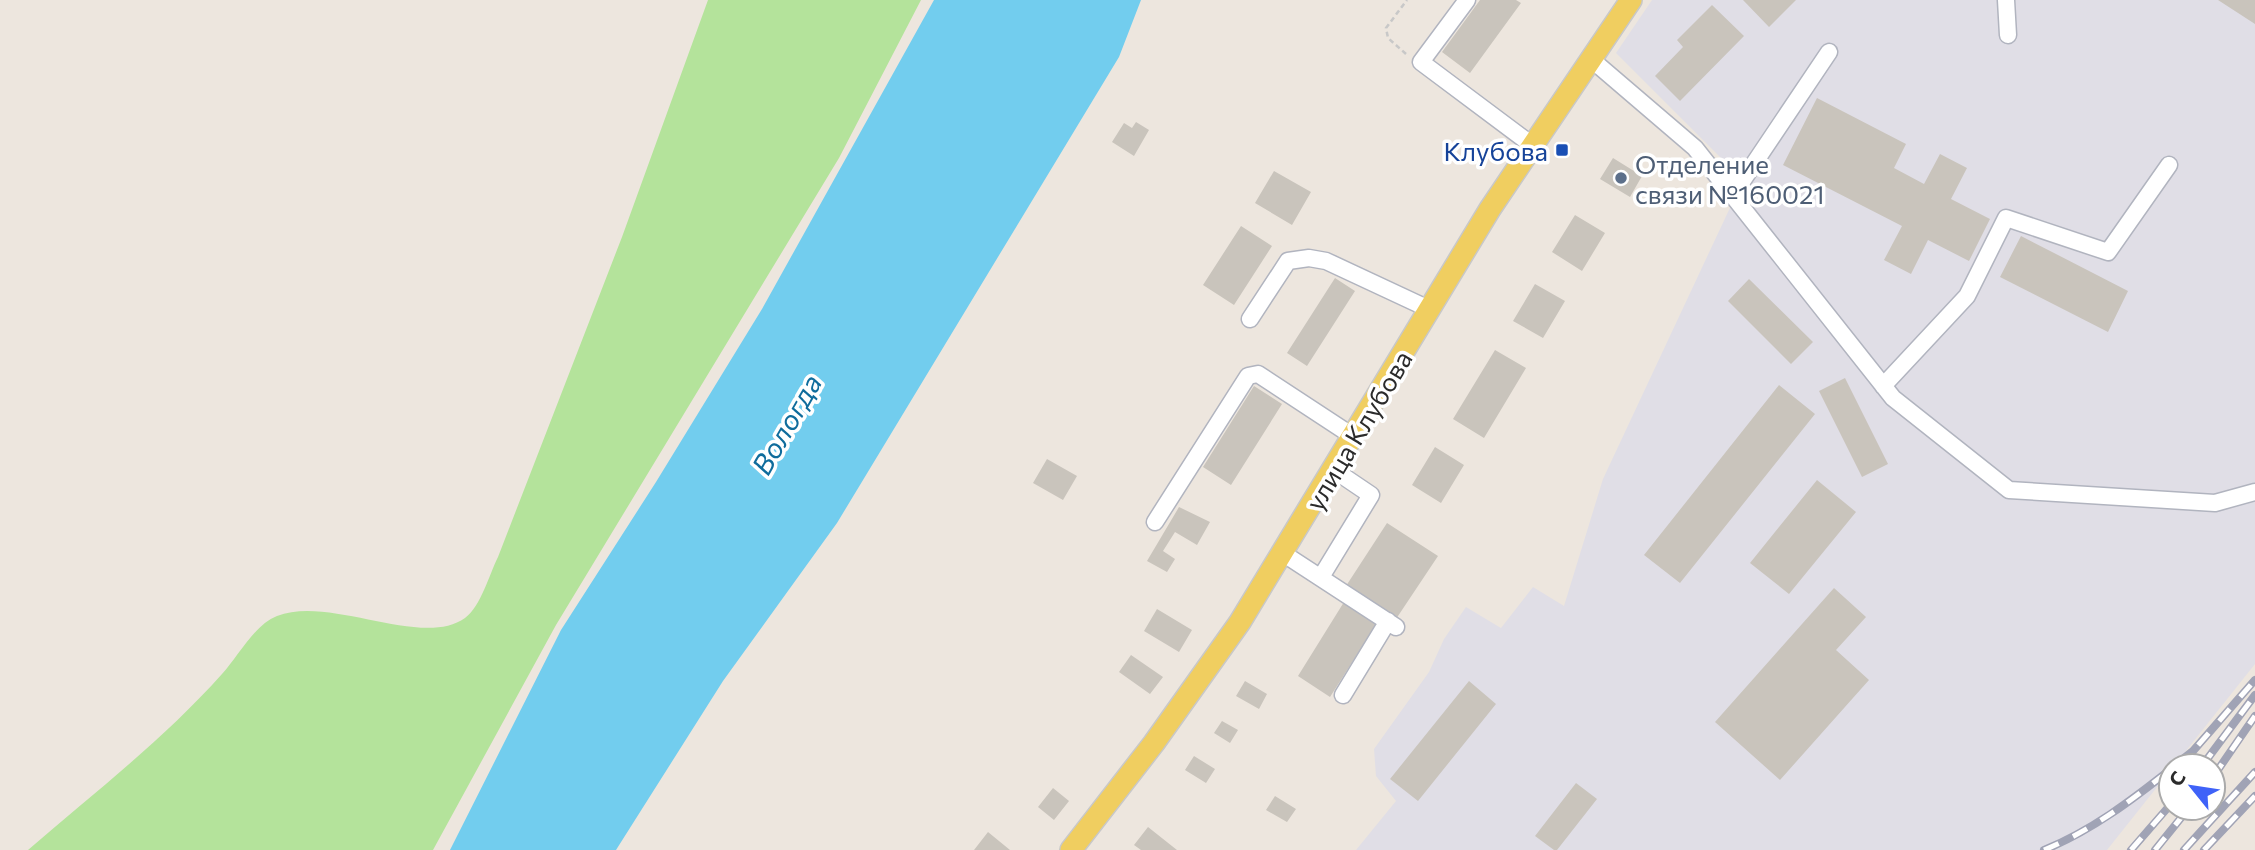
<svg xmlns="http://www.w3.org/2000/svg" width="2255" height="850" font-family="Commissioner,sans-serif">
	<rect width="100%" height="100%" fill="#ede6de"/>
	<path fill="#e0dee6" d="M1652,0H2255V664L2107,850H1356L1396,801L1376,776L1374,749L1429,672L1444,639L1466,607L1501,628L1533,587L1564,606L1603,479L1743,180L1616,53Z"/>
	<path fill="#b4e39b" d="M708,0H921L839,158L556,625L433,850H28C94,793 164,739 222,674C238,657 254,625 277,616C330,595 422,649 465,618C481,606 489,575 498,557L622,237Z"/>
	<path fill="#72cdee" d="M934,0H1141L1119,57L837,523L723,681L616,850H450L561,630L656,482L762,309Z"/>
	<path fill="#c9c4bc" d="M1480,0H1516L1521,3L1470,73L1442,52Z
		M1743,0H1796L1769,27Z
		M2218,0H2255V24Z
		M1712,5L1744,36L1680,101L1655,76L1683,47L1677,40Z
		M1817,98L1906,144L1894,168L1924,184L1940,154L1967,168L1951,199L1990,219L1969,261L1928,240L1911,274L1884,260L1902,226L1783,165Z
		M1136,122L1149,130L1134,156L1112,142L1124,123L1132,128Z
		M1613,158L1642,176L1630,197L1600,179Z
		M1274,171L1311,192L1292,225L1255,203Z
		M1575,215L1605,233L1582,271L1552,252Z
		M1241,226L1272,246L1234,305L1203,285Z
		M2021,236L2128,291L2108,332L2000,277Z
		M1335,278L1355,291L1307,366L1287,353Z
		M1749,279L1813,342L1791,364L1728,301Z
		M1535,284L1565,301L1543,338L1513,321Z
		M1495,350L1526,368L1484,438L1453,419Z
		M1845,378L1888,464L1862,477L1819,391Z
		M1779,385L1815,414L1680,583L1644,555Z
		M1254,386L1282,404L1231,485L1203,467Z
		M1435,447L1464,465L1441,503L1412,485Z
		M1047,459L1077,476L1063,500L1033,483Z
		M1817,480L1856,512L1789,594L1750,563Z
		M1179,507L1210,522L1197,545L1175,532L1163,551L1175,559L1167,572L1147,561Z
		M1387,523L1438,556L1396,619L1346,586Z
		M1834,588L1866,617L1836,650L1869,680L1780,780L1715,722Z
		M1344,602L1377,623L1330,697L1298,676Z
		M1157,609L1192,630L1179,652L1144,631Z
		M1131,655L1163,677L1150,694L1119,672Z
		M1245,681L1267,694L1259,709L1236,696Z
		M1469,681L1496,704L1418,801L1390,779Z
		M1222,721L1238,730L1230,743L1214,733Z
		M1194,756L1215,769L1206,783L1185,770Z
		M1576,783L1597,799L1557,850H1554L1535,836Z
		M1053,788L1069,801L1054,820L1038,807Z
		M1275,796L1296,809L1287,822L1266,810Z
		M1148,827L1177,850H1141L1134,845Z
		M988,832L1010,850H974Z"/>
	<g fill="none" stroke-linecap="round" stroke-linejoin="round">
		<defs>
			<path id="minor" d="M1467,0L1421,62L1532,145
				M2006,0L2008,35
				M1591,59L1695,148L1893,398L2009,490L2215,503L2255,492
				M1725,187L1743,180L1829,52
				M1250,319L1288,261L1309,258L1326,261L1431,310
				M1883,386L1967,296L2006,218L2108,252L2169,165
				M1155,522L1248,376L1258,374L1354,437
				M1284,554L1396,627
				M1321,577L1371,495L1334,470
				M1343,695L1388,621"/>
			<path id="major" d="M1071,850L1154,743L1240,622L1490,209L1631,0"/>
		</defs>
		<use href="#minor" stroke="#b1b4bf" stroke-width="19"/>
		<use href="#major" stroke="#c8c8c8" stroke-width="24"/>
		<path stroke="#c8c8c8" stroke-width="2.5" stroke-dasharray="5 3.5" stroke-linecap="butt" d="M1406,54L1388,38L1386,28L1407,0"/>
		<use href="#minor" stroke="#fff" stroke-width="16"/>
		<use href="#major" stroke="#f0ce60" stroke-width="21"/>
		<defs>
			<path id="rail" d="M2174,766L2193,751L2255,680
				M2202,766L2255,695
				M2213,777L2255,716
				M2044,850C2091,831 2132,800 2171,769
				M2131,850L2171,804
				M2155,850L2189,808
				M2184,850L2255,772
				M2204,850L2255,796"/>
		</defs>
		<use href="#rail" stroke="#a0a3b5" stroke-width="8"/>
		<use href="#rail" stroke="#fff" stroke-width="5" stroke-dasharray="16" stroke-linecap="butt"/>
	</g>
	<rect fill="#1a4fb4" stroke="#fff" stroke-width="2.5" x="1555" y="143" width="14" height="14" rx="3.5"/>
	<circle fill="#5c6f8a" stroke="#fff" stroke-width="2.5" cx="1621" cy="178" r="7"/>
	<g text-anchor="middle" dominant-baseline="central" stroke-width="7" stroke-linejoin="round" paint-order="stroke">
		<g font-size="26" fill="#164399" stroke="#fff" text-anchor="end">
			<text x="1548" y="150">Клубова</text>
		</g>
		<g font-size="26" fill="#4e5e75" stroke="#fff" text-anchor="start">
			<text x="1635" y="163">Отделение<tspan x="1635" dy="30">связи №160021</tspan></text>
		</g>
		<g font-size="26" fill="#2b2b2b" stroke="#fff">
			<text transform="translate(1358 430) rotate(-59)">улица Клубова</text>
		</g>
		<g font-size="28" font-style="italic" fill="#0f6c9c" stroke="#fff">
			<text transform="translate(786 424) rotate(-60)">Вологда</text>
		</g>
	</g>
	<g transform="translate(2192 787) rotate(300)"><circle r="33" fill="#ffffff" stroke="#aaaaaa" stroke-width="2"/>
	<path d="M0-5L12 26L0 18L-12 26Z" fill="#3f62f8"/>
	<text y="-10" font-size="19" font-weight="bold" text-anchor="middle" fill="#2b2b2b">С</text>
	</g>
</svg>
